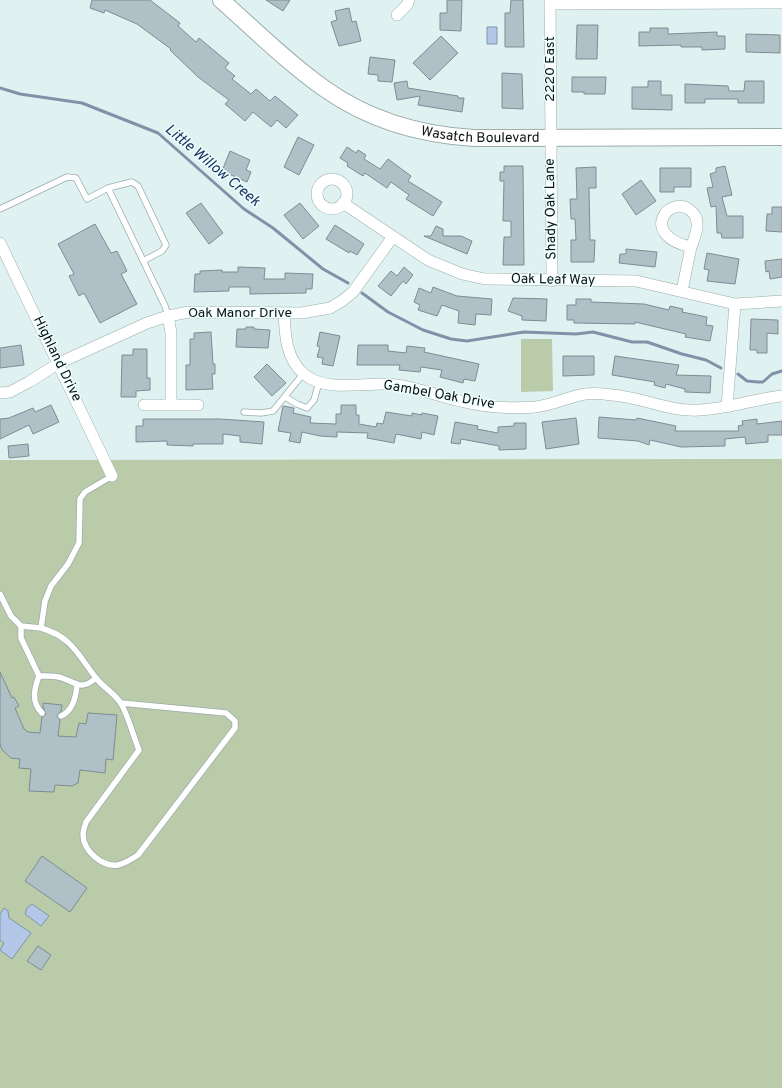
<svg xmlns="http://www.w3.org/2000/svg" width="782" height="1088" font-family="Overpass,sans-serif">
	<rect width="100%" height="100%" fill="#dff2f1"/>
	<path fill="#bacbaa" d="M521,339H552L553,391L521,392Z
		M782,459V1088H0V460Z"/>
	<path fill="#b3c8e8" stroke="#8192a8" d="M487,27H497V44H487Z
		M32,904L49,916L41,926L25,914L27,908Z
		M4,908L8,911L9,918L31,933L12,959L0,950L4,943L0,940V914Z"/>
	<g fill="none" stroke-linecap="round" stroke-linejoin="round">
		<path stroke="#8192a8" stroke-width="3" d="M0,88L20,94L82,103L158,133L244,209L273,228L323,269L348,283
			M362,293L388,312L423,330L451,339L467,341L524,332L576,334L593,332L632,342H647L682,354L706,360L721,368
			M738,374L747,381L758,382H763L772,374L782,371"/>
	</g>
	<path fill="#b0c0c7" stroke="#7e8c93" d="M92,0H150L180,23L178,26L196,42L199,38L229,63L225,68L235,76L232,79L251,94L256,89L270,101L275,96L298,115L286,128L277,120L271,127L253,112L245,121L225,104L229,100L198,77L170,50L171,49L137,24L105,10L104,13L90,8Z
		M266,0H290L283,11Z
		M447,0H462L461,31L440,30V13H447Z
		M511,0H523L524,47H505V13H510Z
		M349,8L352,22L356,21L361,41L339,46L331,22L337,20L335,11Z
		M577,25H598L597,59H576Z
		M650,28H668V34L717,32V36H725V49L702,50V47H681V45L639,46V32H650Z
		M746,34L780,35V53L746,52Z
		M441,36L458,53L430,80L413,63Z
		M370,57L395,60L392,82L378,81V75L368,74Z
		M502,73L522,74L523,109L502,108Z
		M572,77H606L605,94H584V92H572Z
		M407,81L408,88L458,96V98H464L462,112L418,105L420,96L397,100L394,83Z
		M648,81H661V95H672V110L632,109V87H648Z
		M745,81H764V103H738V99H705V103H685V84L728,86L729,91H744Z
		M298,137L314,145L299,175L284,167Z
		M347,147L356,153L358,150L366,155L364,159L380,169L388,159L411,176L408,181L442,202L433,216L406,199L409,195L391,182L387,188L365,173L363,176L347,166L348,163L340,158Z
		M230,151L250,160L246,170L251,172L247,182L222,171Z
		M504,166H523L524,265H503L504,237H511V221H503L504,181H500V172H504Z
		M725,166L732,195L722,197L727,216H743V238H722L721,233H717L716,206L711,207L707,188L713,187L710,174L716,172V168Z
		M596,167V188H589L590,240H595L594,262H571V240H576L575,219H571L570,199H577L576,168Z
		M660,168H691V187H674V192H660Z
		M641,180L656,201L636,215L622,194Z
		M201,203L223,233L209,244L186,213Z
		M300,203L319,226L303,239L284,215Z
		M772,207H782V232L766,231L767,214H772Z
		M95,224L111,253L117,251L127,271L121,274L137,304L100,323L84,293L79,296L69,276L74,274L58,244Z
		M335,225L364,244L357,255L350,251L349,253L326,239Z
		M436,226L443,229V236H461L472,241L467,254L424,236H431Z
		M626,249L657,252L655,267L619,263L620,254H626Z
		M707,253L739,259L735,284L707,281L709,270L704,269Z
		M782,259V277L770,279L769,271L766,272L765,261Z
		M238,267L265,268L264,279H285V273L313,274L312,289H306V293L250,294V287H229V291L194,292L195,274H200V271L222,270V272H238Z
		M404,267L413,275L406,284L403,281L391,296L378,286L391,271L397,276Z
		M433,287L457,296L492,299L491,315L476,314L475,325L458,323L459,311L442,305L437,316L418,310L420,305L414,302L419,288L431,293Z
		M513,298L547,299L546,321L522,320V316L508,311Z
		M576,299H591V302L644,304L669,310L670,306L683,309L682,312L707,317L706,325L713,326L710,341L685,337L686,334L635,322V324L574,323V320H567V305H576Z
		M751,319L778,320V334L767,333V353H757V350H750Z
		M246,327H254V329L270,330L268,348L236,347L237,329H246Z
		M211,332L213,364H215V374H212L213,389L186,390V365H190V339H194V333Z
		M320,332L340,336L333,366L322,364L323,358L317,357L320,347L317,346Z
		M21,345L24,365L0,368V348Z
		M358,345H388V351L406,353L407,346L425,348L424,352L479,364L475,381L464,379L463,383L440,377L442,370L421,367L420,372L399,370L400,365H357Z
		M133,349H147V378H150V390L136,391V397H121L122,355H133Z
		M563,356H594V375L563,376Z
		M615,356L679,365L676,375L711,376L710,393L685,392V389L666,384L665,388L654,385L655,382L612,375Z
		M267,364L286,383L272,396L254,377Z
		M51,405L59,422L33,434L29,425L0,439V419L9,418L33,408L35,412Z
		M341,405H356V415H359V424L376,427L377,423L383,424L386,412L412,416V413L422,415V413L438,416L434,435L422,432L421,439L396,434L394,443L367,438L368,433L337,432V437L320,436L302,432L300,443L289,441L291,433L278,431L283,406L294,408L293,413L311,417L310,423L336,424V414H341Z
		M599,417L636,420L637,418L676,426L675,431H739L738,426L743,425L742,421L757,419V424L782,421V435H768V442L746,444L745,437L725,439V446L681,447L650,440L649,445L638,441L598,438Z
		M576,418L579,444L546,449L542,422Z
		M143,419H220L264,422L262,444L240,442V436L223,434V444H193V446L167,445V441L136,442V426H143Z
		M455,422L478,426L477,429L498,433V427L514,426V423H526V449L499,450V446L461,439L460,444L451,443Z
		M28,444L29,456L9,458L8,446Z
		M0,672L12,698L14,697L19,706L15,708L24,729L28,732L40,733L42,717L46,714L43,707V703L62,705L61,711L57,716L60,720L58,736L76,737L79,723L86,724L88,713L117,715L113,760L106,759L105,773L80,770L78,783L72,786L55,785L54,792L29,791L31,769L19,768L20,759L11,758L2,750L0,744Z
		M42,856L87,888L70,912L25,881Z
		M38,946L51,955L41,970L27,961Z"/>
	<g fill="none" stroke-linecap="round" stroke-linejoin="round">
		<defs>
			<path id="service" d="M108,188L132,182L138,186L166,245L162,251L143,261
				M0,209L67,177L76,178L87,199L108,188L165,306L168,316
				M285,397L297,404L307,408L314,400L319,382
				M244,412L261,413L273,411L303,374
				M112,476L85,492L80,499L79,543L68,564L51,586L45,601L41,628C72,637 78,655 96,678C103,687 114,693 120,702C127,712 134,738 139,750L86,822C85,826 83,830 83,834C83,851 102,867 118,865C126,863 132,859 138,855L235,728V721L226,713L121,703
				M0,594L11,616L21,626L41,628
				M21,626V638L39,676C46,676 55,675 62,678C77,683 81,691 96,678
				M39,676C34,689 31,702 42,713
				M61,716C73,711 76,697 77,685"/>
			<path id="minor" d="M550,0L552,281
				M550,4L782,3
				M397,15L407,5L409,0
				M317 194a15 15 0 1 1 30 0a15 15 0 1 1-30 0Z
				M343,203L428,260L462,274L485,279L636,281L735,304L782,301
				M0,243L112,476
				M682,291L691,247C638,235 669,194 690,210C694,213 697,217 697,223C698,231 694,239 691,247
				M284,313C285,335 286,359 304,374C325,392 361,383 387,384C412,385 436,396 460,401C484,407 511,409 535,407C553,405 568,397 585,394C594,393 604,394 612,395C642,397 669,412 699,410C727,409 754,399 782,396
				M168,316L171,333V405
				M0,393L10,392L29,382L59,363L147,323L168,316L189,312L301,313L330,308L342,301L353,292L392,238
				M144,405H198
				M727,407L735,304"/>
			<g id="secondary">
				<path id="s1" d="M221,0C255,30 288,63 325,89C369,120 421,135 474,138L782,137"/>
			</g>
		</defs>
		<use href="#service" stroke="#9aacab" stroke-width="7"/>
		<use href="#minor" stroke="#9aacab" stroke-width="12"/>
		<use href="#secondary" stroke="#9aacab" stroke-width="18"/>
		<use href="#service" stroke="#fff" stroke-width="5.5"/>
		<use href="#minor" stroke="#fff" stroke-width="11"/>
		<use href="#secondary" stroke="#fff" stroke-width="16"/>
	</g>
	<g text-anchor="middle" dominant-baseline="central" stroke-width="3" stroke-linejoin="round" paint-order="stroke">
		<g font-size="14" fill="#0d1413" stroke="#effefe">
			<text transform="translate(550 69) rotate(-90)">2220 East</text>
			<text stroke="none"><textPath href="#s1" startOffset="302">Wasatch Boulevard</textPath></text>
			<text transform="translate(551 209) rotate(-91)">Shady Oak Lane</text>
			<text transform="translate(553 280) rotate(1)">Oak Leaf Way</text>
			<text x="240" y="313">Oak Manor Drive</text>
			<text transform="translate(57 359) rotate(64)">Highland Drive</text>
			<text transform="translate(439 395) rotate(10)">Gambel Oak Drive</text>
		</g>
		<g font-size="15" font-style="italic" fill="#1a3660" stroke="#effefe">
			<text transform="translate(212 166) rotate(40)">Little Willow Creek</text>
		</g>
	</g>
</svg>
